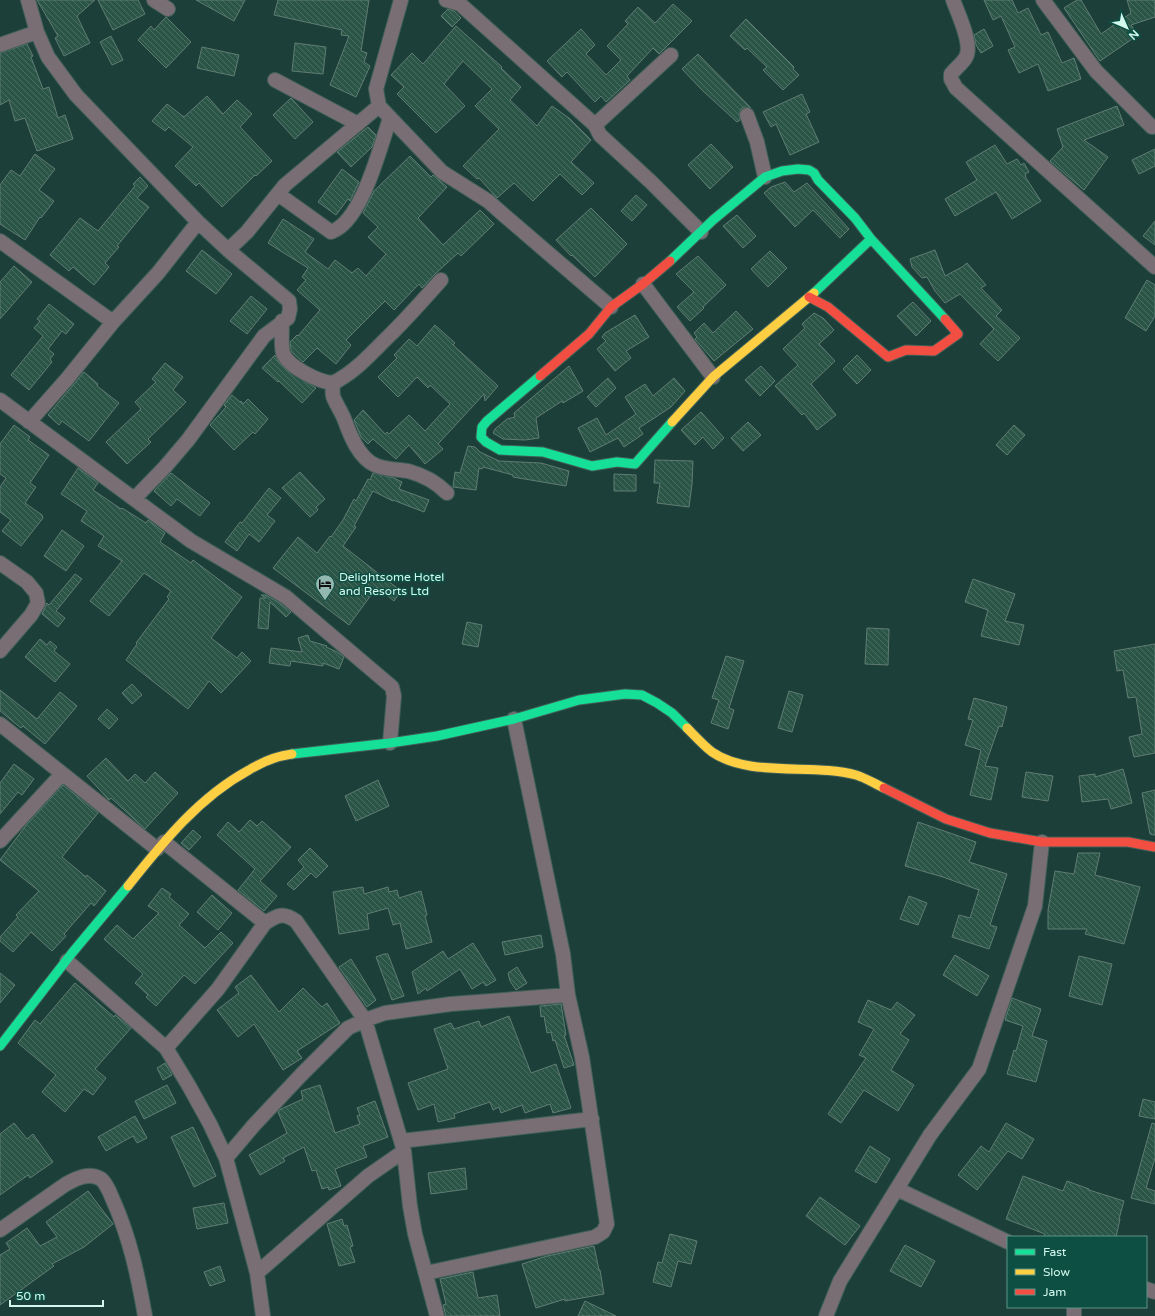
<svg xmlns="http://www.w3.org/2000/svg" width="1155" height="1316" font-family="'Varela Round',sans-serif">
	<defs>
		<pattern id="building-back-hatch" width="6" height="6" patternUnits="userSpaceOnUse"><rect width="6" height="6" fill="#2b5546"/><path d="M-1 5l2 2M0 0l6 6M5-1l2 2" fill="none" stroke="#496e61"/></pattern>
	</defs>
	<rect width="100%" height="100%" fill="#1c4039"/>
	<path fill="url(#building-back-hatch)" stroke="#617c72" d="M37,0H95L77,16L90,43L64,56L55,38L58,36Z
		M98,0H138L145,14L113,30Z
		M196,0H245L234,21Z
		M278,0H369L361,51L367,53L364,62L370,66L356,97L330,85L349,36L341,35L342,30L274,15Z
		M984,0H1012L1018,13L1028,8L1041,35L1048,32L1062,63L1074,58L1081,79L1048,91L1038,64L1019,73L1008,50L1015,47L1001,16L993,20Z
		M1077,0H1081L1101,34L1131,13L1127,0H1155V17L1131,25L1138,35L1100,61L1064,8Z
		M673,4L692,21L659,54L653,48L627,76L630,80L606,102L601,96L595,102L567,72L562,77L547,61L581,29L595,45L586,54L606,75L621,60L607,46L628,24L625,21L638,7L655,23Z
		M448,9L454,11L461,18L452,27L441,16Z
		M166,17L191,42L166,68L138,40L151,26L154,30Z
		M746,19L794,67L793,69L799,75L783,90L763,70L767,67L747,48L745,50L730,36Z
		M456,26L502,67L501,68L521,87L510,100L537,126L552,106L569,118L591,140L571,162L594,183L582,195L560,174L533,201L514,183L497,198L479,178L477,179L463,166L499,129L475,106L492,89L463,61L444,84L465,106L436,133L397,94L404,87L391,75L412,53L423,64Z
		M984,29L993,46L981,53L976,45L974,35Z
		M111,36L123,60L112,65L100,42Z
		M295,43L326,47L323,74L292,71Z
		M27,44L33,56L31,57L43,89L49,87L58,118L65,115L73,139L37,151L25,118L15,121L9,100L0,105V53Z
		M202,47L239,55L234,76L197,68Z
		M698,54L751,108L744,107L741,109L739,114L740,120L737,122L703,91L682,69Z
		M802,94L810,112L806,114L819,142L790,155L776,124L771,127L763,112Z
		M207,96L223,114L237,100L252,114L240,127L272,161L256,176L255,175L222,207L199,183L196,186L175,166L193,147L169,127L165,131L152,121L167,104L184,117Z
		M291,98L313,122L295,139L273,115Z
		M1117,106L1124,125L1084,140L1108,157L1084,190L1050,161L1063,147L1057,129Z
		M368,127L376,135L372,147L351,167L337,152Z
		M711,144L733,167L710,189L688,165Z
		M995,145L1007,164L1017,159L1021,165L1024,163L1029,172L1025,174L1026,178L1041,201L1012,219L996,192L955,216L945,199L977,180L966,162Z
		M1155,149V166L1139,174L1132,160Z
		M35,154L55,169L39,190L54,201L41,218L40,217L25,240L0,224V185L11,170L20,176Z
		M410,156L431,177L433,175L447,187L418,218L443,245L480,210L494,224L461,256L458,253L435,274L422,288L419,284L394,310L385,301L346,340L351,345L336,364L317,348L303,362L293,353L291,350L290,342L297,335L298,336L320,310L297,290L306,280L302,277L308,268L268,243L283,219L314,239L305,252L328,269L335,260L352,273L358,268L366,276L386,254L368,237L378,227L363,213L374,191Z
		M342,169L359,182L350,201L348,199L336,215L318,202Z
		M140,177L148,186L137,198L149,207L117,246L119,247L105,263L109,267L94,285L73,267L69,271L50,255L80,218L98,231L135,186L133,184Z
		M785,182L794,192L807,183L849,229L840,238L813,210L795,227L764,193L771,187Z
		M636,195L647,205L632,221L621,211Z
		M591,208L627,244L595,277L572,255L571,256L556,240Z
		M737,215L756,236L743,248L723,226Z
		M1155,221V245L1143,236Z
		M202,250L232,274L216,294L186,271Z
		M935,250L945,276L962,267L967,263L986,285L981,288L1002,310L996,316L1020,338L998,361L980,344L994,329L960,294L945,303L935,291L927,277L922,278L912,267L910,259Z
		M770,251L787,268L768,287L751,269Z
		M698,256L726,285L703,307L704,308L690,321L677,307L694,292L676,274Z
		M14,266L32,282L0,319V282Z
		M1147,280L1155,285V316L1146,331L1125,318Z
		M251,296L267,309L247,334L230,321Z
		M913,302L931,321L916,336L897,316Z
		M49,304L74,324L66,334L62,331L48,349L54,354L50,359L52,362L29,390L11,375L43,336L34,328L40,321L37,319Z
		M736,311L753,329L714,361L695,339L697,337L694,333L704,323L713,333Z
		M814,313L823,318L834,330L819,344L835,361L811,384L836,415L817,430L804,413L802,415L775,386L798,365L783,349L805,328L802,324Z
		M635,315L649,337L626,351L631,358L615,371L597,349L606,341L602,337L605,333Z
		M435,325L455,343L453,345L498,386L485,401L484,394L438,444L443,449L425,464L409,445L396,459L373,439L368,444L361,437L354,420L363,410L385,434L387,432L389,434L409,415L425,431L450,404L430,385L428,388L417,377L398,397L378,377L397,358L394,355L409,339L417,346Z
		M275,355L279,363L286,370L316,388L302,403L279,381L278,382L262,368Z
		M857,355L871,370L857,384L843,369Z
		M165,363L183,377L173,390L186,402L148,439L151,442L127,464L106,442L141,409L135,402L156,382L152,379Z
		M569,366L583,391L563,403L562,401L536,418L539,438L525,440L503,439L493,433L495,429L507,419L515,417L514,413Z
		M761,366L775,381L760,396L745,380Z
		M84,372L98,384L97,386L119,403L89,441L62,421L59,425L48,415Z
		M608,378L616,388L596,407L587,397Z
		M674,378L685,391L671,407L639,428L643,434L624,447L618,438L590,452L578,428L597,418L606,435L636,414L625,397L645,384L653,396Z
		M232,395L240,402L241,401L243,404L248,399L268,419L255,434L253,432L234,450L210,425L226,407L224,405Z
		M701,412L724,438L713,449L703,437L695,445L681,430Z
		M748,422L761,435L743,451L731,438Z
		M14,425L30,437L28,440L49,455L30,483L36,487L25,503L42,515L43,518L21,546L2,531L11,520L0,512V487L6,478L0,474V444Z
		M1014,425L1025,435L1007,455L996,445Z
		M468,446L475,447L480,452L499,461L541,463L569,471L566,486L513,477V475L483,467L482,469L479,468L476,490L453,487L455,472L460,473Z
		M655,460L693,461L692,484L689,507L657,503L660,483H654Z
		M78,468L98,483L93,490L121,509L122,508L146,523L148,520L165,533L160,542L191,563L193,560L242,597L211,638L237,658L242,652L251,661L221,693L209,681L188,709L126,660L137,644L136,643L169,599L167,597L171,591L144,573L109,616L90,601L122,561L98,546L104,536L81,521L87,511L61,494Z
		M300,472L325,499L316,507L318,510L310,517L282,488Z
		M171,473L210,503L200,516L177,499L171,506L154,491Z
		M373,473L394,478L402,482L399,489L429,500L424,512L393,500V501L373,491L354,526L356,527L343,546L401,591L394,601L377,587L349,625L273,568L298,537L317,553L330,536L331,537L343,520L354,499L356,501L368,479L370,480Z
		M614,474L636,475V491H614Z
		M269,488L281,498L267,515L275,521L259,542L249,534L237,551L225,542L240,522L242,523Z
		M62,530L84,546L66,571L44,556Z
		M75,574L82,579L56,611L65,618L58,627L42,614L47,603L49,605Z
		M973,579L1015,594L1005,621L1024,625L1019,645L981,636L988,610L965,602Z
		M261,595H266L281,604L291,612L286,617L270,602L268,629L258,628L260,598H266Z
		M467,622L482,625L478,647L462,644Z
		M867,628L889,629L888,665L865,664Z
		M308,635L310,641L327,646L326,647L337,652L344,657L339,669L323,663V666L291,661L290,666L269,663L271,648L302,652L298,638Z
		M40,639L47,645L50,641L57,647L54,651L70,664L55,682L25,657Z
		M1155,644V753L1134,757L1129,737L1142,734L1136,697L1128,698L1123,670L1117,671L1114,651Z
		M726,656L744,661L729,708L734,710L728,729L711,723L719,700L712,698Z
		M132,684L142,695L132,704L122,693Z
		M0,690L37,719L60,692L77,706L45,744L23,726L21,728L0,711Z
		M789,691L803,695L792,732L778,728Z
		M974,698L1007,707L1002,727L999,726L985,766L998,768L991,800L970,795L981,750L965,745L973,720L968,719Z
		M107,709L118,719L109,729L98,719Z
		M106,758L128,781L135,774L145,783L155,772L178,793L145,829L111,798L109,800L87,776Z
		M14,764L34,779L22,795L18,792L0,814V783Z
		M1123,769L1132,803L1111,809L1108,799L1082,802L1079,776L1095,774V777Z
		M1026,772L1053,776L1048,801L1022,797Z
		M378,780L389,806L356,821L345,796Z
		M63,785L98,813L62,857L86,877L87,875L106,891L94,906L91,903L64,934L66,936L52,951L31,932L13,952L0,941V937L18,917L16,915L39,891L0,860L27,824Z
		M1155,790V835H1154L1150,834L1142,793Z
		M250,820L257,826L262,821L291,847L260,881L277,896L264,911L238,890L255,869L217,835L228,822L239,832Z
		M918,822L976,842L969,862L1007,874L990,925L997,927L989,949L952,937L959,915L970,918L979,890L943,877L905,866Z
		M193,830L201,837L189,850L181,843Z
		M310,848L328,866L316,878L311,873L294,890L287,884L304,867L298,860Z
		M1078,853H1100L1095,875L1140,887L1124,944L1085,934L1087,929H1048V910L1055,871L1074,874Z
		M363,887L364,894L388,887L389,892L397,890L399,898L421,891L427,915L425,916L432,942L406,949L400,923L393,925L388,908L367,914L369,929L339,934L333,892Z
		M162,888L171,894L169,897L189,914L179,925L205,948L221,932L233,943L195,984L184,975L156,1006L146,997L148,995L135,983L143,974L104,939L117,925L133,939L159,913L148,906Z
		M212,895L232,913L218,930L197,912Z
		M909,896L927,903L918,925L900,919Z
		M541,935L543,947L505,955L502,942Z
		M473,943L496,980L486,986L483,982L472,989L460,969L427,991L426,988L418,994L412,972L443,951L448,959Z
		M384,954H388L404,996L392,1000L376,957Z
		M955,955L989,976L977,996L943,975Z
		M1079,956L1112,964L1102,1005L1069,996Z
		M351,959L376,1000L367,1007L339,967Z
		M517,967L527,983L516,990L510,981L508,973Z
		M0,973L15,985L0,1003Z
		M251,975L279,1012L303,988L322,1007L327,1003L340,1023L297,1051L302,1058L283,1070L254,1024L238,1037L217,1010L239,993L235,987Z
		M75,983L114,1017L115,1015L131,1028L95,1069L106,1078L93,1095L84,1089L65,1112L42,1092L56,1075L18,1043L35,1020L40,1024Z
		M1012,998L1041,1009L1032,1036L1047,1041L1036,1082L1007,1074L1014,1050L1016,1051L1023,1026L1005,1020Z
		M868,1000L891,1010L897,1002L915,1015L900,1034L909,1040L891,1070L914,1085L898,1111L864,1090L841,1123L828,1114L866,1058L859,1055L874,1029L858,1022Z
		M561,1004L566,1035H564L574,1065L564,1068L555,1040L553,1041L551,1032L547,1033L544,1016L541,1017L540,1006Z
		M509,1016L531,1073L556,1064L571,1108L553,1113L550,1104L525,1113L522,1105L501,1113L499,1107L493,1110L490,1102L454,1114L455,1118L438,1122L434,1104L418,1110L408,1083L448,1069L434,1029L451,1023L454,1029L479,1021L481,1027Z
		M165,1063L172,1075L163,1080L157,1068Z
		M167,1085L176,1103L144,1119L135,1101Z
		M320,1085L335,1133L360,1124L357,1116L360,1115L357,1108L375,1101L388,1137L363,1146L367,1157L335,1169L341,1186L329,1190L328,1187L322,1189L316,1170L312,1171L304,1147L283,1158L285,1161L260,1175L249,1155L287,1133L278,1112L281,1109L303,1099L301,1091Z
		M1143,1099L1155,1102V1119L1139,1116Z
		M135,1116L147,1138L137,1143L133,1136L106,1151L98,1137Z
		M14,1123L27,1139L33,1134L53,1162L30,1178L28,1175L0,1195V1134Z
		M1006,1123L1034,1139L1022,1159L1008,1151L977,1190L958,1175L981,1146L989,1152Z
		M1152,1123L1155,1124V1158L1146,1188L1155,1191V1204L1131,1198Z
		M193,1127L216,1176L194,1187L171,1137Z
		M870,1146L890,1159L876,1183L855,1171Z
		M465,1168L467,1189L431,1194L428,1173Z
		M1023,1176L1063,1191L1067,1181L1089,1189V1190L1124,1201L1119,1219H1120L1116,1237H1044L1045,1234L1006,1219Z
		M88,1191L113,1224L84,1247L52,1264L54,1266L0,1305V1255L10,1249L6,1243L27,1228L40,1246L57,1237L46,1222Z
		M820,1197L860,1226L845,1245L806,1216Z
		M224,1203L228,1223L197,1229L193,1208Z
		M342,1219L344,1226L347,1225L353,1246L350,1247L355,1262L339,1266L327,1224Z
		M670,1234L697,1241L691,1264L678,1261L671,1287L653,1282L658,1262L662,1263Z
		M905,1245L935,1261L921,1287L890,1271Z
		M594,1246L599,1270H600L604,1294L565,1301V1299L536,1308L522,1264L547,1256Z
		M220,1266L225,1281L210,1286L204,1272Z
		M473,1272L478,1298L497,1295L500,1316H446L443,1305L446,1304L440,1279Z
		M585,1301L616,1316H578Z"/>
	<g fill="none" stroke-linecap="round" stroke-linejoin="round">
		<defs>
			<path id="street" d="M28,0L37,32L48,57L76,95L198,222L228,250L289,301L290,309L288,318L264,336L188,440L165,467L134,499
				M154,0L168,9
				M446,0L460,4L595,125L600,135L651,182L701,232
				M953,0C958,14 973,44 966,57C963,63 956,68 951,74V79L956,88L1155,267
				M1043,0L1096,71L1152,127
				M0,45L37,32
				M275,80L358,124
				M379,106L442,172L488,201L505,216L611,307
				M747,115L757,142L765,177
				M595,125L671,55
				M278,194L331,232C362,222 380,147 390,118
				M0,241L113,322
				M228,250L247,232L285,185L379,106L376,89L401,0
				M643,284L713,377
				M282,321C282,329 281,347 283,353C288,367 319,382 333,383C357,371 373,351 392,333C409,316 425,298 441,280
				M333,383C333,387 332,392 333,396C335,403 342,412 345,421C350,435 359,458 375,465C385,470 397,469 408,471C423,475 436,482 447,493
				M0,400L191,541L286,597L392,687L394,696L390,743
				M29,422L67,379L113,322L158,273L198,222
				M0,563L27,582L36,593L38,603L31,615L0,651
				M0,724L157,849
				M0,841L62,774
				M164,842L265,923L218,989L166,1048
				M265,923C278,915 283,912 296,921L365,1020L404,1151L410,1206L415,1234L437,1316
				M67,961L166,1048L189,1086L210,1124L226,1158L257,1273L263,1316
				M401,1141L592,1119
				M226,1158L254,1125L302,1074L348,1028L365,1020L385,1013L451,1004L568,995
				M897,1189L1008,1242
				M0,1230L66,1184C77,1178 89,1172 101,1179C107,1184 110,1193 113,1200C130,1238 138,1276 145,1316
				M257,1273L368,1176L404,1151
				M426,1273L595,1237L603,1232L607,1224L582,1057L568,995L563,954L514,719
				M1146,1289L1155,1292
				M826,1316L840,1281L930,1135L979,1069L1035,906L1042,842
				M1074,1316V1307"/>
			<path id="fast" d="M670,261L713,220L765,177L782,171L798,169L809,170L814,173L818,180L855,218L871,239L945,319
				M814,293L871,239
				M540,376L487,421L482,427L481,437L486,442L500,450L543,452L592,466L617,462L635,464L672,422
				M292,754L390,743L437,736L514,719L579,700L625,694L642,695L657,703L672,713L687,728
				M0,1046L72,953L128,886"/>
			<path id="slow" d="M672,422L713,377L814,293
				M687,728C695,736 703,745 712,752C750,778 813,763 856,775C866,778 875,784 884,788
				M128,886C163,842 199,797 249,770C262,762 277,756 292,754"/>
			<path id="jam" d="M809,297L828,307L888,357L906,350L934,351L958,334L945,319
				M540,376L589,334L611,307L643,284L670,261
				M884,788L946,819L990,833L1042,842H1128L1155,847"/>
		</defs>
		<use href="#street" stroke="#3f5f58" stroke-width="16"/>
		<use href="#fast" stroke="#3f5f58" stroke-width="11"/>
		<use href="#slow" stroke="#3f5f58" stroke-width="11"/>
		<use href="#jam" stroke="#3f5f58" stroke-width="11"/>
		<use href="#street" stroke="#796e73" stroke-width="14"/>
		<use href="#fast" stroke="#16e098" stroke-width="9"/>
		<use href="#slow" stroke="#ffcf43" stroke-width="9"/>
		<use href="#jam" stroke="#f24e42" stroke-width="9"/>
	</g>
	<defs>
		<symbol id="hotel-pin" viewBox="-11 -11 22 30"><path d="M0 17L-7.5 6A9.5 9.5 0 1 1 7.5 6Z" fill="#92b8af" stroke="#0d4f43"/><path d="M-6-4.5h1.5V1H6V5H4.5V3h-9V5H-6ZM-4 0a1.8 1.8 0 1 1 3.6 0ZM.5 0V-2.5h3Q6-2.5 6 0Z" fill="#111"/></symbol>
	</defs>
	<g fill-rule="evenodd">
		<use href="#hotel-pin" x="314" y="573" width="22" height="30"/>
	</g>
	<g text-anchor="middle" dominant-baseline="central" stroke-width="3" stroke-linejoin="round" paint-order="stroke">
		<g font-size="12" fill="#d2f8ee" stroke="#0d4f43" text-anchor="start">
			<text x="339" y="577">Delightsome Hotel<tspan x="339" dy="14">and Resorts Ltd</tspan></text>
		</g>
	</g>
	<rect x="1007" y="1236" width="140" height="72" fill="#0d4f43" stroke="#5c9387"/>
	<rect x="1015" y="1249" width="20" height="6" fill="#16e098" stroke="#5c9387"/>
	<text x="1043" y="1256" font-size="12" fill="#d2f8ee">Fast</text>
	<rect x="1015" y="1269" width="20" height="6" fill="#ffcf43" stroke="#5c9387"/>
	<text x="1043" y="1276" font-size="12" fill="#d2f8ee">Slow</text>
	<rect x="1015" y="1289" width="20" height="6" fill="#f24e42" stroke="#5c9387"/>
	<text x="1043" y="1296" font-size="12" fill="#d2f8ee">Jam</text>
	<g transform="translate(1127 28) rotate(135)" stroke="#0d4f43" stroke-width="3" paint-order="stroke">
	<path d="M0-3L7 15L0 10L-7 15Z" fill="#d2f8ee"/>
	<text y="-6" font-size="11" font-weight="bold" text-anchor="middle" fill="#d2f8ee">N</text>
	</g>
	<path d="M10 1300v6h93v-6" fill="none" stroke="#d2f8ee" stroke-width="2"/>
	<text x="16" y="1300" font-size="12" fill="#d2f8ee" stroke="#0d4f43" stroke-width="3" paint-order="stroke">50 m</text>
</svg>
